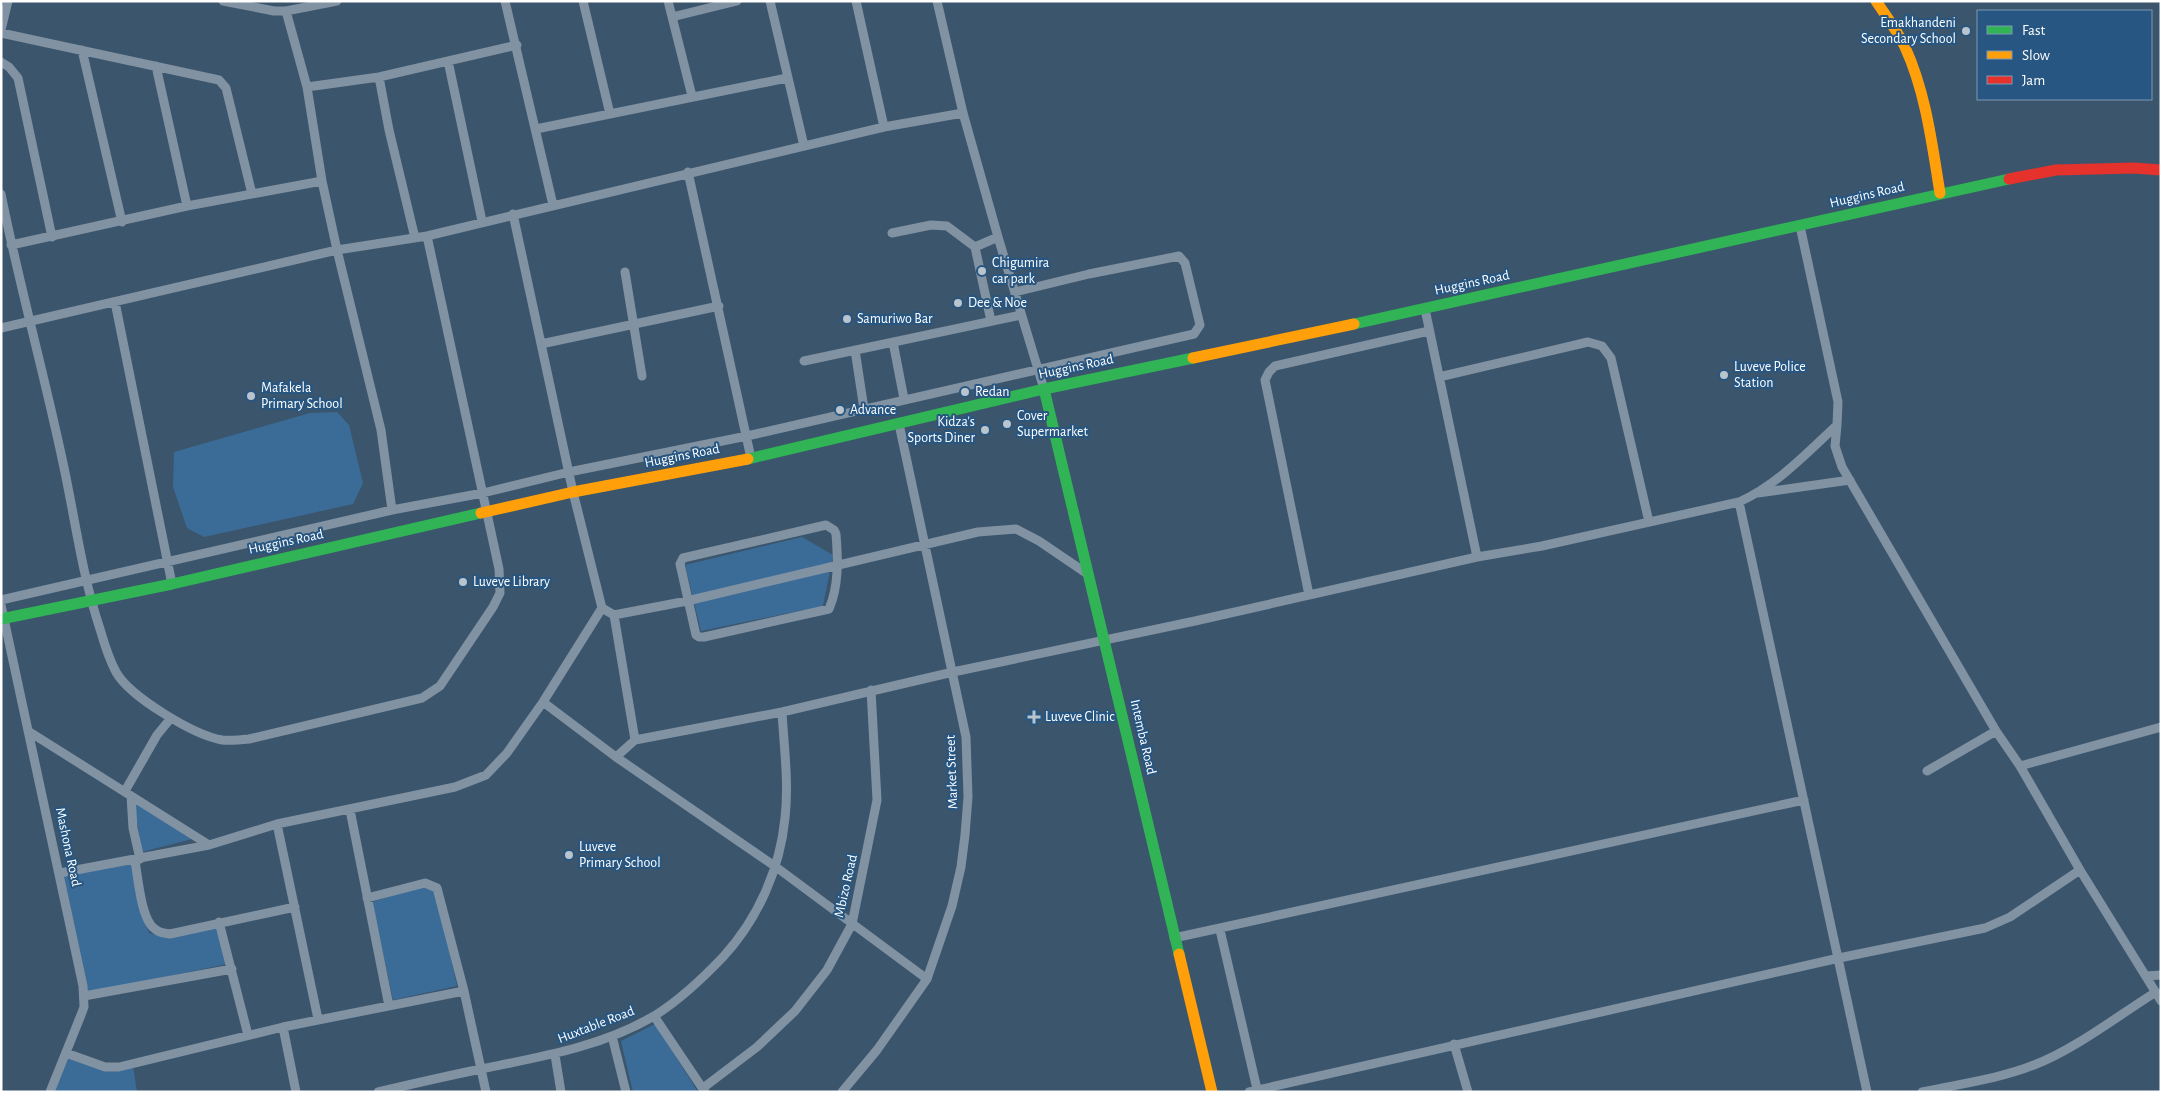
<svg xmlns="http://www.w3.org/2000/svg" width="2162" height="1093" font-family="'Alegreya Sans',sans-serif">
	<rect width="100%" height="100%" fill="#3b556c"/>
	<path fill="#3b6c97" d="M337,412L349,425L363,483L353,504L204,537L187,528L173,487L174,452L310,413Z
		M802,537L833,555L823,606L701,631L685,565Z
		M134,801L192,839L142,852Z
		M132,864L141,913L149,933L167,938L217,926L227,964L98,991H87L63,875Z
		M425,885L435,891L457,986L393,1000L372,902Z
		M655,1024L698,1092H633L621,1041Z
		M69,1058L90,1066H133L137,1092H54Z"/>
	<g fill="none" stroke-linecap="round" stroke-linejoin="round">
		<path stroke="#8192a2" stroke-width="9" d="M223,1L274,11H286L337,1
			M505,1L553,205
			M583,1L610,114
			M668,1L692,96
			M770,1L804,146
			M856,1L884,127
			M937,1L963,113L998,237L1044,389
			M286,11L307,87L322,181L337,250L381,430L392,510
			M672,17L737,1
			M1,30L8,1
			M1,33L219,80L226,88L252,194
			M82,50L122,222
			M448,61L482,221
			M1,62L9,67L18,78L52,237
			M156,66L187,206
			M379,77L389,130L415,238
			M307,87L379,77L517,45
			M536,129L787,78
			M688,172L751,458
			M1,194C19,284 44,373 63,463C75,518 82,575 100,629C104,643 109,659 116,672C130,697 194,735 222,740C231,741 240,740 249,739L422,698L440,686L493,607L500,593L499,569L427,236
			M892,233L931,225L947,226L975,247L998,237
			M11,245L187,206L322,181
			M975,247L991,321
			M625,272L642,376
			M115,302L172,584
			M1425,309L1477,557
			M1,328L337,250L427,236L884,127L963,113
			M893,342L904,399
			M541,344L719,306
			M855,350L864,409
			M804,361L1021,315
			M1439,377L1588,342L1602,346L1611,358L1649,522
			M1837,425L1835,446L1842,467L1996,731L2020,766L2080,870L2161,1001
			M1758,493L1850,480
			M1739,502L1867,1092
			M826,525L834,530L836,534C838,559 839,586 829,609L704,637H699L696,635L680,564L683,558Z
			M1309,595L1265,380L1269,372L1275,366L1429,331
			M1,600L392,510L483,493L569,472L747,436L1194,334L1200,325L1185,263L1179,256L1089,274L1015,292
			M1,605L83,986L84,1007L81,1015L50,1092
			M602,608L614,615L687,601L978,532L1016,529L1039,541L1089,575
			M614,615L635,740
			M543,702L616,757L776,867L927,979
			M28,731L209,845
			M616,757L635,740L782,712L953,672L1195,621L1477,557L1542,546L1739,502C1777,485 1807,453 1837,425L1838,402L1800,226
			M2020,766L2161,727
			M1927,771L1996,731
			M125,791L157,735L171,718
			M131,796L133,828L140,859
			M350,810L389,1006
			M277,824L318,1019
			M135,861C138,877 141,920 155,929C159,933 164,933 170,934L295,907
			M60,873L209,845L277,824L455,787L486,775L507,753L543,702L602,608L573,492L513,214
			M367,898L425,883L437,888L464,991L486,1092
			M219,922L248,1035
			M1220,930L1257,1089
			M1174,938L1804,800
			M2146,976L2161,975
			M84,996L232,969
			M654,1016L705,1092
			M283,1027L296,1092
			M612,1036L626,1092
			M1454,1044L1468,1092
			M66,1053L105,1067H119L283,1027L464,991
			M555,1055L561,1092
			M703,1088L757,1047L795,1011L827,970L852,924L877,800L871,690
			M378,1092C412,1084 447,1076 481,1069C540,1057 601,1047 654,1016C680,1000 702,979 723,957C758,919 780,869 785,818C789,783 784,747 782,712
			M842,1092L877,1050L927,979L952,906L961,867L965,835L968,797L966,737L899,424
			M1249,1092L1839,958L1985,928L2010,917L2080,870
			M1922,1092C1959,1084 1999,1079 2034,1065C2074,1050 2119,1015 2156,992"/>
		<path stroke="#30b455" stroke-width="11" d="M1354,324L2009,179
			M1044,389L1179,954
			M748,459L1044,389L1193,358
			M1,619L172,584L481,513"/>
		<path stroke="#ff9f0a" stroke-width="11" d="M1876,1C1886,16 1897,30 1905,47C1926,93 1932,144 1940,193
			M1193,358L1354,324
			M481,513L573,492L748,459
			M1179,954L1212,1092"/>
		<path stroke="#e5322d" stroke-width="11" d="M2009,179L2056,170L2134,168L2161,170"/>
	</g>
	<g fill="#bac4cc" stroke="#265681" stroke-width="2">
		<circle cx="1966" cy="31" r="5"/>
		<circle cx="982" cy="271" r="5"/>
		<circle cx="958" cy="303" r="5"/>
		<circle cx="847" cy="319" r="5"/>
		<circle cx="1724" cy="375" r="5"/>
		<circle cx="965" cy="392" r="5"/>
		<circle cx="251" cy="396" r="5"/>
		<circle cx="840" cy="410" r="5"/>
		<circle cx="1007" cy="424" r="5"/>
		<circle cx="985" cy="430" r="5"/>
		<circle cx="463" cy="582" r="5"/>
		<path d="M1031.5 709.5h5v5h5v5h-5v5h-5v-5h-5v-5h5z"/>
		<circle cx="569" cy="855" r="5"/>
	</g>
	<g text-anchor="middle" dominant-baseline="central" stroke-width="4" stroke-linejoin="round" paint-order="stroke">
		<g font-size="14" fill="#fff" stroke="#265681" text-anchor="start">
			<text x="1956" y="23" text-anchor="end">Emakhandeni<tspan x="1956" dy="16">Secondary School</tspan></text>
			<text x="992" y="263">Chigumira<tspan x="992" dy="16">car park</tspan></text>
			<text x="968" y="303">Dee &amp; Noe</text>
			<text x="857" y="319">Samuriwo Bar</text>
			<text x="1734" y="367">Luveve Police<tspan x="1734" dy="16">Station</tspan></text>
			<text x="261" y="388">Mafakela<tspan x="261" dy="16">Primary School</tspan></text>
			<text x="975" y="392">Redan</text>
			<text x="850" y="410">Advance</text>
			<text x="1017" y="416">Cover<tspan x="1017" dy="16">Supermarket</tspan></text>
			<text x="975" y="422" text-anchor="end">Kidza's<tspan x="975" dy="16">Sports Diner</tspan></text>
			<text x="473" y="582">Luveve Library</text>
			<text x="1045" y="717">Luveve Clinic</text>
			<text x="579" y="847">Luveve<tspan x="579" dy="16">Primary School</tspan></text>
		</g>
		<g font-size="14" fill="#fff" stroke="#265681">
			<text transform="translate(1867 195) rotate(-13)">Huggins Road</text>
			<text transform="translate(1472 283) rotate(-12)">Huggins Road</text>
			<text transform="translate(1076 367) rotate(-12)">Huggins Road</text>
			<text transform="translate(682 456) rotate(-11)">Huggins Road</text>
			<text transform="translate(286 542) rotate(-12)">Huggins Road</text>
			<text transform="translate(1143 737) rotate(77)">Intemba Road</text>
			<text transform="translate(952 772) rotate(-92)">Market Street</text>
			<text transform="translate(68 847) rotate(78)">Mashona Road</text>
			<text transform="translate(846 886) rotate(-77)">Mbizo Road</text>
			<text transform="translate(596 1025) rotate(-21)">Huxtable Road</text>
		</g>
	</g>
	<rect width="2162" height="1093" fill="none" stroke="#ffffff" stroke-width="5"/>
	<rect x="1977" y="10" width="175" height="90" fill="#265681" stroke="#7d9ab3"/>
	<rect x="1987" y="26" width="25" height="8" fill="#30b455" stroke="#7d9ab3"/>
	<text x="2022" y="35" font-size="15" fill="#ffffff">Fast</text>
	<rect x="1987" y="51" width="25" height="8" fill="#ff9f0a" stroke="#7d9ab3"/>
	<text x="2022" y="60" font-size="15" fill="#ffffff">Slow</text>
	<rect x="1987" y="76" width="25" height="8" fill="#e5322d" stroke="#7d9ab3"/>
	<text x="2022" y="85" font-size="15" fill="#ffffff">Jam</text>
</svg>
